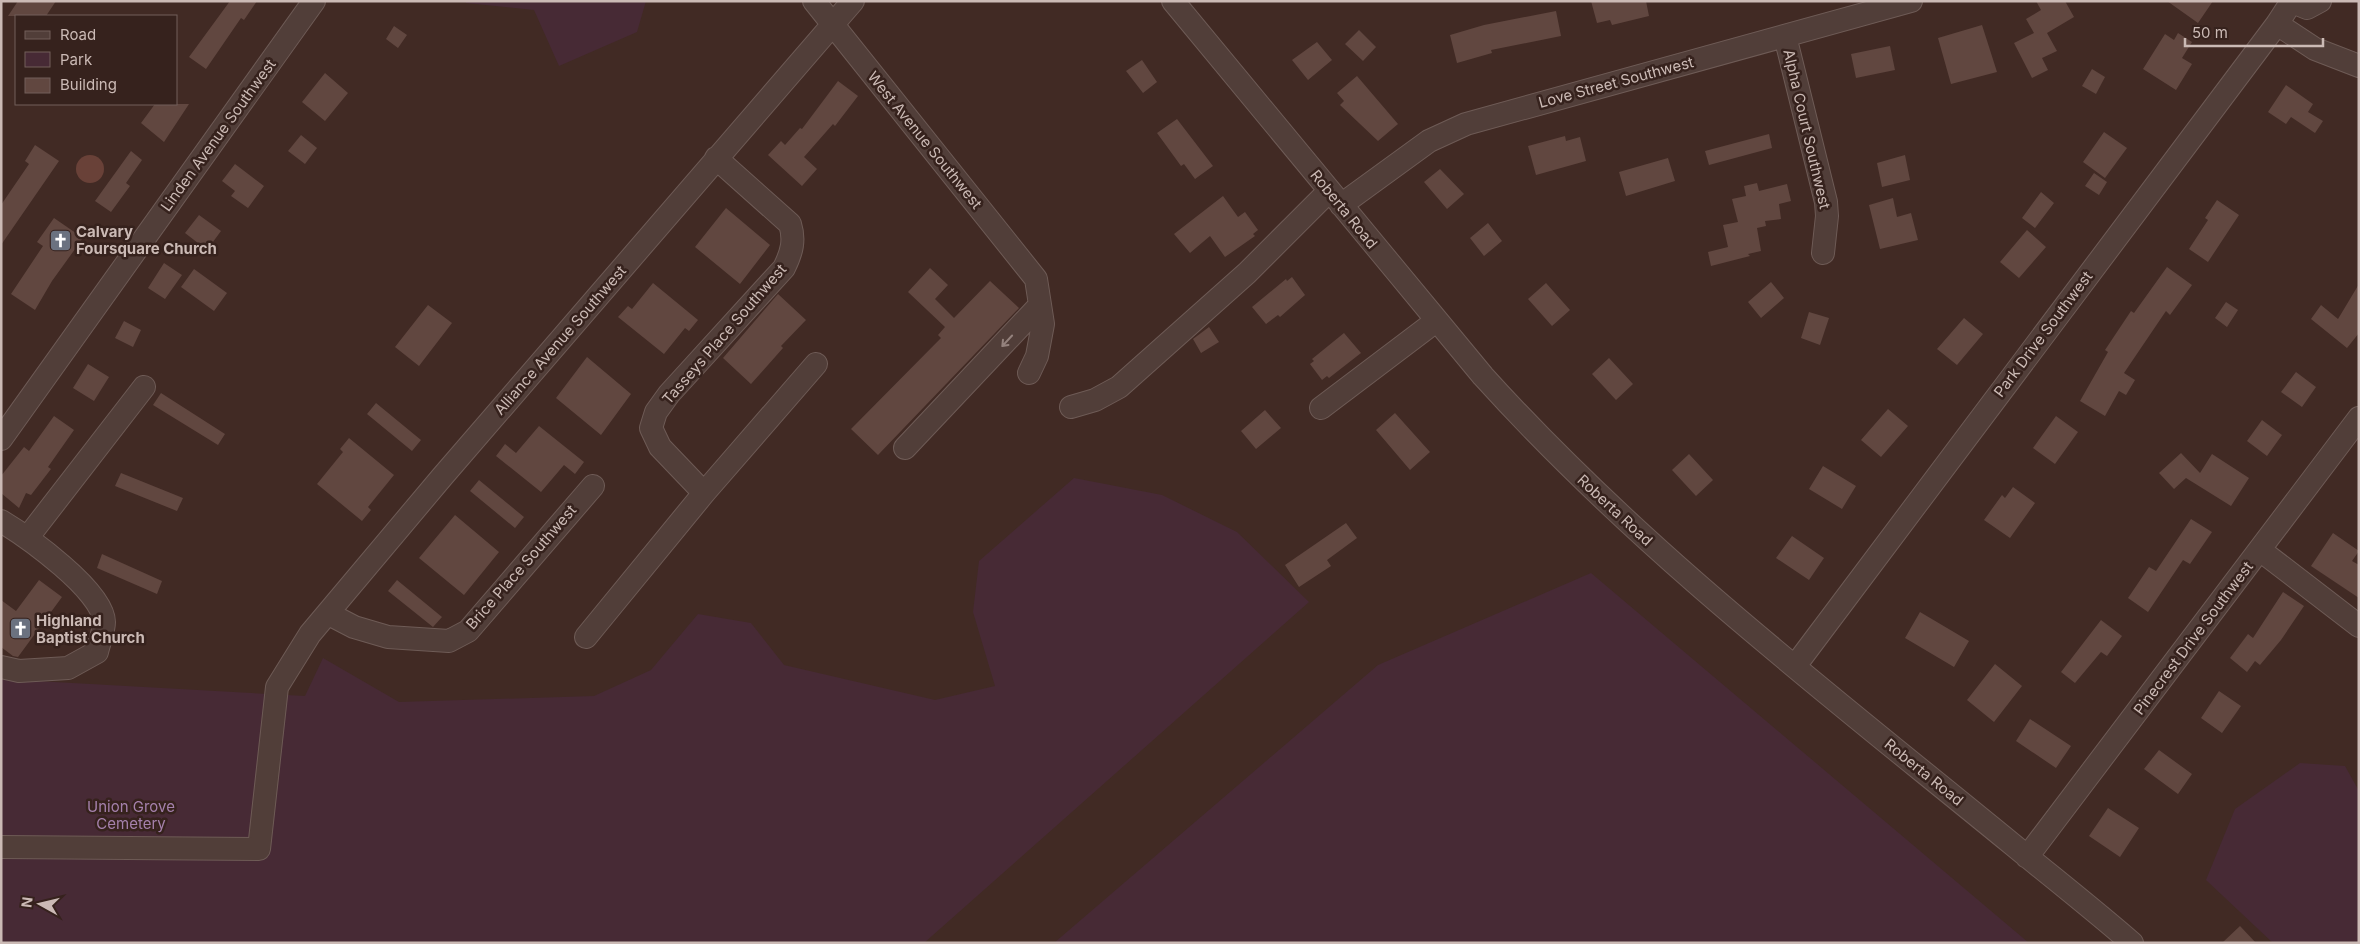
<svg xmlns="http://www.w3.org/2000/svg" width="2360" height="944" font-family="Inter,sans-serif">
	<rect width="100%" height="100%" fill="#412a24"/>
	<path fill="#472a35" d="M466,1H646L637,32L559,66L534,10L466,3Z
		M1074,478L1162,495L1237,532L1309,602L924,943H1V679L305,696L323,658L399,702L594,696L651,670L698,614L751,623L784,665L935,700L995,686L973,612L979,561Z
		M1591,573L2029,943H1054L1378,665Z
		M2300,763L2345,766L2359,791V943H2273L2206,880L2235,809Z"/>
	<path fill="#694138" d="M76 169a14 14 0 1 1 28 0a14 14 0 1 1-28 0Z"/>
	<path fill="#614740" d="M18,1H56L46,16H8Z
		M230,1H257L244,20L241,18L206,69L189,57Z
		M1591,1H1646L1649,16L1612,25L1610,20L1597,23Z
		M2036,1H2065L2074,17L2047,33L2057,51L2042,58L2048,70L2032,78L2014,43L2034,33L2026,19L2041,10Z
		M2167,1H2213L2198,23Z
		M1556,11L1561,36L1491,50L1492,53L1457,63L1450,35L1484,25Z
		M1982,25L1997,72L1951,84L1938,38Z
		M394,26L407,35L398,48L386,39Z
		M1359,30L1376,47L1363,61L1345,44Z
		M2178,33L2192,42L2182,58L2192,64L2176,90L2143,69L2165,34L2174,40Z
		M1317,42L1332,60L1308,80L1292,60Z
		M1890,46L1895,70L1856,78L1851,54Z
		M1142,60L1157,82L1143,93L1126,71Z
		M2092,69L2105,77L2096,94L2082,86Z
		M325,73L348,93L325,121L302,102Z
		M1357,76L1398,124L1378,141L1340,105L1344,101L1337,93Z
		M838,81L858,96L835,126L833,124L804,157L817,169L802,186L768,155L781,141L785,145L800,128L802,129Z
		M2286,85L2313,104L2308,112L2323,121L2315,133L2291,117L2286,124L2268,112Z
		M155,104H189L164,142L141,123Z
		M1177,119L1213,166L1195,179L1184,164L1181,166L1157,133Z
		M2104,132L2127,148L2105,178L2083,162Z
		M1769,134L1772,148L1709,165L1705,151Z
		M301,135L317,148L305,164L288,151Z
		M1565,136L1566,141L1580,137L1586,161L1536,175L1528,146Z
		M35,145L59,161L1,245V205L29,164L25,161Z
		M131,151L142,160L126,183L130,186L111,212L95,201Z
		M1905,155L1910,180L1882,187L1877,163Z
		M1668,158L1675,181L1626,196L1619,172Z
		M235,164L264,186L248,208L231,196L235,191L222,181Z
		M1440,169L1464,194L1447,209L1424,182Z
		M2094,173L2107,182L2099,195L2085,186Z
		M1757,183L1759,191L1787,184L1791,201L1779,204L1781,219L1765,221L1766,226L1757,228L1761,251L1748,254L1750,256L1711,266L1708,252L1728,247L1723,225L1738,222L1732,199L1746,196L1744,186Z
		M2041,192L2054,203L2035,228L2022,218Z
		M1223,196L1238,217L1245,212L1258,230L1253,234L1255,236L1225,257L1210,236L1190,253L1174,234Z
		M1893,198L1897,217L1911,213L1918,240L1880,249L1869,205Z
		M2217,200L2239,215L2208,262L2189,249L2208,220L2205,218Z
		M726,208L770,245L740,284L695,247Z
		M199,215L221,231L207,250L185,233Z
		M54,218L83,238L52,281L35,310L11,294L43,246L37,242Z
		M1488,223L1502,241L1484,256L1470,238Z
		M2027,230L2046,247L2019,278L2000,262Z
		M164,263L182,275L165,299L148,288Z
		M2167,267L2192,285L2170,315L2166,311L2124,373L2135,380L2126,395L2119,391L2105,416L2080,401L2108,352L2105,350L2131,311L2134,313Z
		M930,268L948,285L935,299L954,318L990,281L1019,308L878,455L851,429L941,338L938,335L945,327L908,292Z
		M194,269L227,293L214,311L181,287Z
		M1292,277L1305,295L1280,317L1278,315L1266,324L1252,307L1286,279L1287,281Z
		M1771,282L1784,298L1761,318L1748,302Z
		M653,283L698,320L689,331L685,328L664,354L618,317L628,306L632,309Z
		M1546,283L1570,310L1552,326L1528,299Z
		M2359,284V333L2347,348L2311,319L2321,305L2338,319Z
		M778,294L806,320L781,346L783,348L751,384L723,358Z
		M2226,302L2238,310L2227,327L2215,318Z
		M428,305L452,323L419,366L395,347Z
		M1809,312L1829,318L1820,345L1801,338Z
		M1964,318L1983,334L1957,365L1937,349Z
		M124,321L141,330L133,347L115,338Z
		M1209,327L1219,342L1201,353L1193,339Z
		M1344,333L1361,353L1329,378L1327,376L1322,380L1310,364L1314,361L1312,359Z
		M587,357L631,394L601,435L556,398Z
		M1609,358L1633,384L1616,400L1592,374Z
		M88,364L109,377L94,401L73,388Z
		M2296,372L2316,387L2302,407L2281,392Z
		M161,393L225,434L218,445L153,405Z
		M376,403L421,440L412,451L367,414Z
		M1888,409L1908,426L1881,457L1861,440Z
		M1265,410L1281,428L1256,449L1241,431Z
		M1395,413L1430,452L1410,470L1376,430Z
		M54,416L74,430L48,467L51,469L31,495L26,493L19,508L1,493V476L24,447L29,451Z
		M2056,416L2078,432L2055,464L2033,448Z
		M2262,420L2282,435L2267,456L2247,441Z
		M539,426L584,462L575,474L564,465L541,492L496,456L505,444L516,453Z
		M349,438L394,475L368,507L371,510L362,521L317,484L343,452L340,449Z
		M2181,453L2200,473L2212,454L2249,478L2231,506L2186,478L2174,489L2159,473Z
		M1689,454L1713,480L1696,496L1672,470Z
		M1823,466L1856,486L1842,509L1809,489Z
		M121,473L183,498L177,511L115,486Z
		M479,480L524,517L515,528L470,491Z
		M2013,487L2035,503L2010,538L1984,520L2002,495L2005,498Z
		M455,515L499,552L464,595L419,558Z
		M2191,519L2212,532L2190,564L2183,560L2148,612L2128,598L2149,567L2156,571Z
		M1346,523L1357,538L1327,560L1331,566L1299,587L1285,565Z
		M2333,533L2359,551L2352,561L2359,565V598L2311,566Z
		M1792,536L1824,558L1809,580L1776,558Z
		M102,554L162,581L157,594L97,568Z
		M39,580L62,597L18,657L13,656L1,647V600L16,611Z
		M397,580L442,617L433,627L388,591Z
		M2283,592L2304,606L2281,640L2260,665L2255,661L2247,672L2230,658L2248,634L2253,638Z
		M1920,612L1969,641L1954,667L1905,638Z
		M2101,620L2122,636L2107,656L2101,652L2075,683L2061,672Z
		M1995,664L2022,686L1994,722L1967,700Z
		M2219,691L2241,706L2222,733L2201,718Z
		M2030,719L2071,746L2056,768L2016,741Z
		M2159,750L2192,774L2178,794L2144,769Z
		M2108,808L2139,828L2120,857L2089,836Z
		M2240,926L2256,943H2222Z"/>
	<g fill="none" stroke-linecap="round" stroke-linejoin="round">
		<defs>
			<path id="minor" d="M814,1L1036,279L1043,324L1037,356L1029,373
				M1173,1L1483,376C1641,551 1830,695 2012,844C2052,877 2093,909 2132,943
				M2290,1L2307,8L2320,1
				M2277,24L2315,49L2359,66
				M1785,36L1826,202L1827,216L1823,253
				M1341,205L1429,141L1466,124L1911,1
				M1071,407L1095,400L1119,387L1247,273L1329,191
				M1321,408L1436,321
				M1,439L314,1
				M905,448L1040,305
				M704,493L660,447L651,428L656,412L669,394L784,268C792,252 795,240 790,224L716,158
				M1,521C26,536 104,591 104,622C104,631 99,643 97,652L68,668L19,671L1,667
				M28,537L144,387
				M2260,550L2359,626
				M329,614L354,627L388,637L449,641L468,631L593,486
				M586,637L704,493L816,364
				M1795,666L2277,24L2292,1
				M1,847L259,849L277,687L310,634L442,477L853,1
				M2027,857L2359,418"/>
		</defs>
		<use href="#minor" stroke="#6e5b56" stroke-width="24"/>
		<use href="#minor" stroke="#513e39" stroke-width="22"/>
	</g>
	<defs><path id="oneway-shaft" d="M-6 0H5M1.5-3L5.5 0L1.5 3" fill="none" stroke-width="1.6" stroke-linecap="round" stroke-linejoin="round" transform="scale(1.25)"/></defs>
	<use stroke="#94827d" href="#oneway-shaft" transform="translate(1007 341) rotate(133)"/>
	<defs>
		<symbol id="church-square" viewBox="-11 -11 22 22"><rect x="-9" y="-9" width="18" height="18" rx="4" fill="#6b7280" stroke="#36221d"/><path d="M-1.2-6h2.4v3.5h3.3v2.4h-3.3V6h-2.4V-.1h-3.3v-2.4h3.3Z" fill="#fff"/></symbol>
	</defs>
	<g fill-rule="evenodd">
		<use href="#church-square" x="48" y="228" width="25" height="25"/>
		<use href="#church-square" x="8" y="616" width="25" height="25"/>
	</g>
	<g text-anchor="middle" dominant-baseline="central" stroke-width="5" stroke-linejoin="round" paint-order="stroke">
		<g font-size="15" fill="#cbbab5" stroke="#36221d">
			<text transform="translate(1616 82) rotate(-15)">Love Street Southwest</text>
			<text transform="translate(1807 129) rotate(77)">Alpha Court Southwest</text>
			<text transform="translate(218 135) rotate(-54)">Linden Avenue Southwest</text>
			<text transform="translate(925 140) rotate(51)">West Avenue Southwest</text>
			<text transform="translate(1344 209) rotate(51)">Roberta Road</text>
			<text transform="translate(724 334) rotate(-49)">Tasseys Place Southwest</text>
			<text transform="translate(2043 334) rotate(-53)">Park Drive Southwest</text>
			<text transform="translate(560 340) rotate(-49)">Alliance Avenue Southwest</text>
			<text transform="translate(1615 510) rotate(43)">Roberta Road</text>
			<text transform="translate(521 567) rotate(-49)">Brice Place Southwest</text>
			<text transform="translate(2193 638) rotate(-53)">Pinecrest Drive Southwest</text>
			<text transform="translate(1924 772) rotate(39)">Roberta Road</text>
		</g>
		<g font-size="15" font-weight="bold" fill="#cbbab5" stroke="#36221d" text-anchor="start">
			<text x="76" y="231">Calvary<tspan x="76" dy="17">Foursquare Church</tspan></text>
			<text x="36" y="620">Highland<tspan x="36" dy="17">Baptist Church</tspan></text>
		</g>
		<g font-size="15" fill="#a581ac" stroke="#36221d">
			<text x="131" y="806">Union Grove<tspan x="131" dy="17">Cemetery</tspan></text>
		</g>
	</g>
	<rect width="2360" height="944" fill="none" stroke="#cbbab5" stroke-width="5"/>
	<rect x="15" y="15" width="162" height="90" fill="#36221d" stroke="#725f5a"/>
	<rect x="25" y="31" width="25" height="8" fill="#513e39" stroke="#725f5a"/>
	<text x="60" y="40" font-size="15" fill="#cbbab5">Road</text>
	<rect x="25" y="52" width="25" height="15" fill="#472a35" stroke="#725f5a"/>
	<text x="60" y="65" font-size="15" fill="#cbbab5">Park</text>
	<rect x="25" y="78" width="25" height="15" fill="#614740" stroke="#725f5a"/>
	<text x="60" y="90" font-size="15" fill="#cbbab5">Building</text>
	<g transform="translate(40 904) rotate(278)" stroke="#36221d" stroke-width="4" paint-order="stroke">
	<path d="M0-4L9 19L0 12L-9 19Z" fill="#cbbab5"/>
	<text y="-8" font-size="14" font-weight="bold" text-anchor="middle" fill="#cbbab5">N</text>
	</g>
	<path d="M2185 38v8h138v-8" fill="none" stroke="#cbbab5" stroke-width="2.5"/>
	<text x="2192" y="38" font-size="15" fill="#cbbab5" stroke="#36221d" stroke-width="4" paint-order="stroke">50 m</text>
</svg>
